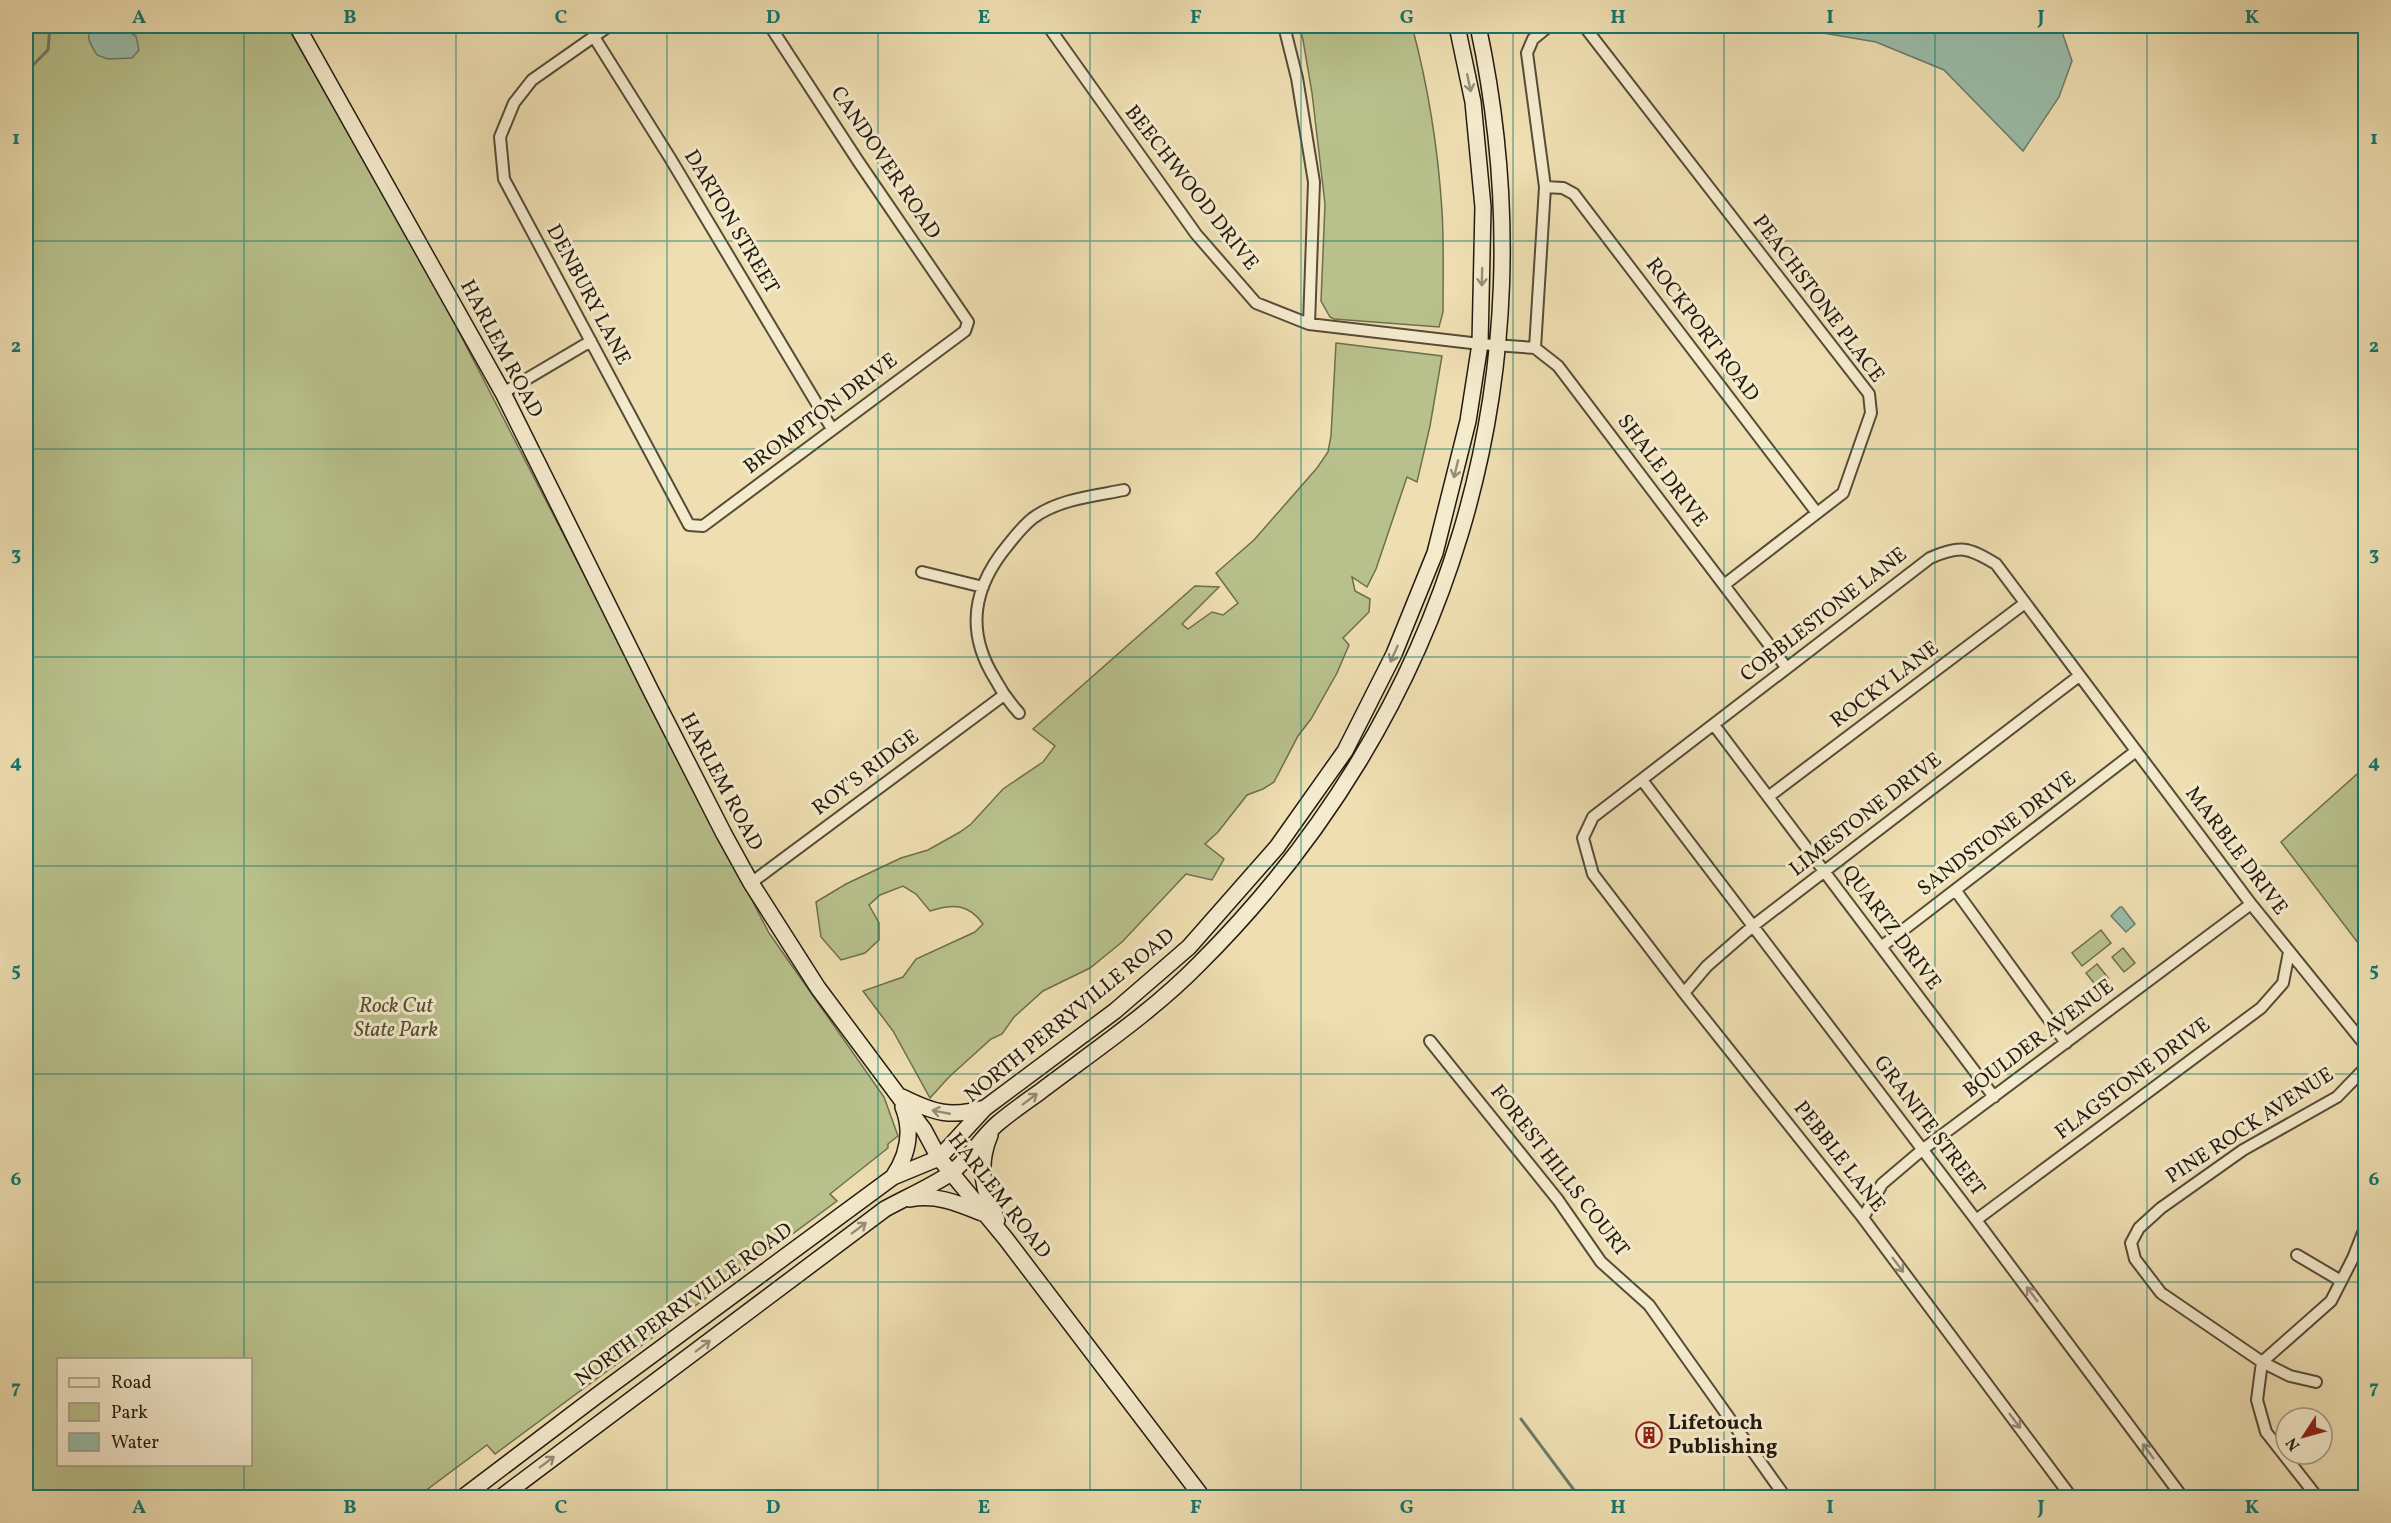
<svg xmlns="http://www.w3.org/2000/svg" width="2391" height="1523" viewBox="0 0 2391 1523" font-family="Vollkorn,serif">
<rect width="100%" height="100%" fill="#eedeb1"/>
<filter id="stains"><feTurbulence type="fractalNoise" baseFrequency=".00333" numOctaves="4"/><feColorMatrix values="0 0 0 0 .2 0 0 0 0 .09 0 0 0 0 .02 0 0 0 .5 -.17"/></filter>
<radialGradient id="worn" r=".72"><stop offset=".6" stop-color="#630" stop-opacity="0"/><stop offset="1" stop-color="#630" stop-opacity=".3"/></radialGradient>
<path fill="#b8c18c" stroke="#6e6e4e" stroke-width="1.5" fill-rule="evenodd" d="M26,26H287L427,270L769,933L884,1097L898,1136L888,1144V1148L830,1194L837,1201L495,1454L487,1445L417,1497H26ZM58,1360H250V1464H58Z
M1299,26H1412C1428,86 1438,148 1442,211C1444,244 1443,278 1443,312L1439,327L1334,319L1330,317L1321,301L1325,204L1312,93L1303,40Z
M1336,343L1442,356L1430,426L1417,482L1407,477L1376,569L1367,587L1352,577L1355,591L1370,599L1369,612L1343,638L1349,645L1337,673L1311,719L1298,736L1274,782L1263,789L1247,795L1218,832L1205,844L1224,859L1212,880L1186,874L1122,942L1090,968L1043,991L1014,1017L1002,1034L991,1039L949,1077L930,1098L893,1031L863,991L903,977L916,959L975,932L983,924C968,903 953,904 930,911L916,894L903,886L880,895L869,905L879,923V940L865,953L841,960L821,937L816,902L846,884L901,858L928,850L960,832L971,824L1003,789L1043,762L1055,746L1033,729L1195,586L1219,587L1182,624L1188,629L1212,612L1223,615L1238,603L1216,573L1254,540L1317,468L1328,452L1331,436Z
M2365,767V952L2281,842Z
M2101,930L2111,943L2082,966L2072,953Z
M2123,948L2135,963L2124,972L2112,957Z
M2097,964L2109,979L2098,988L2086,973Z"/>
<path fill="#9abca8" stroke="#6b7c6b" stroke-width="1.5" d="M93,26H120L136,36L139,50L132,58L108,59L97,55C91,45 84,36 93,26Z
M1782,26H2060L2072,61L2059,97L2023,151L1944,70L1876,42Z
M2120,907H2122L2135,924L2126,932L2111,916Z"/>
<g fill="none" stroke-linecap="round" stroke-linejoin="round">
<path stroke="#6b7c6b" stroke-width="3" d="M26,72L48,50L50,26
M1521,1419L1580,1498"/>
<g stroke="#564c38" stroke-width="14">
<path id="street" d="M609,26L532,80L514,103L500,137L504,179L689,525L703,526L965,331L968,322L858,161L770,26
M1048,26L1196,234L1256,303L1309,324L1480,344L1535,348L1558,366L1786,667
M1284,26L1297,78L1314,182L1309,324
M1584,26L1869,394L1871,413L1843,493L1724,585
M594,37L670,158L832,429
M1545,187L1563,188L1574,194L1817,513
M1535,348L1545,187L1527,53L1533,39L1549,26
M503,393L591,341
M922,572L983,587
M1019,713C1009,702 1002,692 995,679C965,631 973,587 1008,545C1015,536 1024,525 1033,518C1059,499 1094,496 1124,490
M1714,725L1994,1097
M1642,780L1976,1220L2183,1498
M1768,797L2025,603
M751,883L1004,695
M1956,891L2066,1043
M1881,947L2136,751
M1684,993L1707,966L1753,926L2079,676
M1430,1041L1558,1200L1601,1262L1649,1305L1786,1498
M1863,1218L1882,1184L1922,1150L2251,904
M1976,1220L2261,1008L2283,983L2289,952
M2297,1255L2341,1281
M2316,1382L2290,1376L2262,1362L2331,1301L2353,1258L2366,1225
M2072,1498L1863,1218L1684,993L1593,874L1583,838L1593,817L1930,558C1960,545 1968,547 1996,564L2251,904L2366,1046
M2318,1498L2266,1432L2257,1400L2262,1362L2161,1293L2135,1259L2131,1243L2139,1228L2161,1208L2243,1150L2337,1097L2366,1067"/>
</g>
<g stroke="#241b10" stroke-width="18">
<path id="secondary" d="M297,26L503,393L651,691L724,834L751,883L818,988L924,1130L939,1158L1006,1239L1203,1498
M902,1097C934,1113 951,1118 985,1108
M990,1135C977,1166 983,1191 997,1220
M893,1177C908,1155 913,1132 903,1107
M910,1199C937,1194 957,1203 982,1213
M462,1498L599,1394L893,1177L939,1158L985,1108L1115,1011L1189,947L1277,847L1345,751L1394,654L1435,553L1468,421L1480,344L1483,207L1473,102L1457,26
M500,1498L885,1209C905,1198 928,1188 948,1175C967,1162 980,1139 997,1124C1010,1113 1024,1103 1037,1094C1092,1052 1151,1013 1199,964C1451,713 1553,374 1478,26"/>
</g>
<use href="#street" stroke="#f4eacc" stroke-width="10"/>
<use href="#secondary" stroke="#f4eacc" stroke-width="15"/>
</g>
<defs><path id="oneway-shaft" d="M-6 0H5M1.5-3L5.5 0L1.5 3" fill="none" stroke-width="1.6" stroke-linecap="round" stroke-linejoin="round" transform="scale(1.5)"/></defs>
<g stroke="#968d77">
<use href="#oneway-shaft" transform="translate(1469 83) rotate(78)"/>
<use href="#oneway-shaft" transform="translate(1482 277) rotate(91)"/>
<use href="#oneway-shaft" transform="translate(1456 469) rotate(104)"/>
<use href="#oneway-shaft" transform="translate(1394 654) rotate(114)"/>
<use href="#oneway-shaft" transform="translate(1030 1099) rotate(-37)"/>
<use href="#oneway-shaft" transform="translate(941 1112) rotate(-169)"/>
<use href="#oneway-shaft" transform="translate(859 1228) rotate(-37)"/>
<use href="#oneway-shaft" transform="translate(1898 1265) rotate(53)"/>
<use href="#oneway-shaft" transform="translate(2032 1294) rotate(-127)"/>
<use href="#oneway-shaft" transform="translate(703 1346) rotate(-37)"/>
<use href="#oneway-shaft" transform="translate(2015 1421) rotate(53)"/>
<use href="#oneway-shaft" transform="translate(2148 1451) rotate(-127)"/>
<use href="#oneway-shaft" transform="translate(547 1462) rotate(-37)"/>
</g>
<path fill="none" stroke="#0f766e" stroke-width="1.5" stroke-opacity="0.55" d="M244,26V1360M456,26V1498M667,26V1498M878,26V1498M1090,26V1498M1301,26V1498M1513,26V1498M1724,26V1498M1935,26V1498M2147,26V1498M26,241H2366M26,449H2366M26,657H2366M26,866H2366M26,1074H2366M26,1282H2366M244,1464V1498"/>
<defs>
<g id="building-ring" transform="scale(1.35)"><circle r="9.5" fill="#f4eacc" stroke="#8f2418" stroke-width="1.5"/><path d="M-4-6H4V6H1V3H-1V6H-4ZM-2.5-4.3h1.7v1.8h-1.7ZM.8-4.3h1.7v1.8H.8ZM-2.5-1h1.7V.8h-1.7ZM.8-1h1.7V.8H.8Z" fill="#8f2418"/></g>
</defs>
<g fill-rule="evenodd">
<use href="#building-ring" x="1649" y="1435"/>
</g>
<g text-anchor="middle" dominant-baseline="central" stroke-width="6" stroke-linejoin="round" paint-order="stroke">
<g font-size="21" fill="#241b10" stroke="#f4eacc">
<text transform="translate(885 163) rotate(56)">CANDOVER ROAD</text>
<text transform="translate(1191 188) rotate(52)">BEECHWOOD DRIVE</text>
<text transform="translate(731 222) rotate(59)">DARTON STREET</text>
<text transform="translate(588 295) rotate(62)">DENBURY LANE</text>
<text transform="translate(1818 299) rotate(53)">PEACHSTONE PLACE</text>
<text transform="translate(1702 330) rotate(53)">ROCKPORT ROAD</text>
<text transform="translate(501 349) rotate(62)">HARLEM ROAD</text>
<text transform="translate(821 414) rotate(-37)">BROMPTON DRIVE</text>
<text transform="translate(1662 471) rotate(53)">SHALE DRIVE</text>
<text transform="translate(1824 615) rotate(-38)">COBBLESTONE LANE</text>
<text transform="translate(1885 685) rotate(-37)">ROCKY LANE</text>
<text transform="translate(866 773) rotate(-37)">ROY'S RIDGE</text>
<text transform="translate(721 782) rotate(62)">HARLEM ROAD</text>
<text transform="translate(1866 815) rotate(-38)">LIMESTONE DRIVE</text>
<text transform="translate(1997 834) rotate(-37)">SANDSTONE DRIVE</text>
<text transform="translate(2236 851) rotate(53)">MARBLE DRIVE</text>
<text transform="translate(1891 928) rotate(53)">QUARTZ DRIVE</text>
<text transform="translate(1070 1016) rotate(-39)">NORTH PERRYVILLE ROAD</text>
<text transform="translate(2039 1039) rotate(-37)">BOULDER AVENUE</text>
<text transform="translate(2133 1079) rotate(-37)">FLAGSTONE DRIVE</text>
<text transform="translate(1929 1126) rotate(53)">GRANITE STREET</text>
<text transform="translate(2250 1126) rotate(-33)">PINE ROCK AVENUE</text>
<text transform="translate(1839 1157) rotate(52)">PEBBLE LANE</text>
<text transform="translate(1559 1171) rotate(52)">FOREST HILLS COURT</text>
<text transform="translate(999 1196) rotate(52)">HARLEM ROAD</text>
<text transform="translate(684 1305) rotate(-36)">NORTH PERRYVILLE ROAD</text>
</g>
<g font-size="21" font-style="italic" fill="#504d35" stroke="#f4eacc">
<text x="396" y="1006">Rock Cut<tspan x="396" dy="24">State Park</tspan></text>
</g>
<g font-size="21" font-weight="bold" fill="#241b10" stroke="#f4eacc" text-anchor="start">
<text x="1668" y="1423">Lifetouch<tspan x="1668" dy="24">Publishing</tspan></text>
</g>
</g>
<rect width="2391" height="1523" fill="none" stroke="#eedeb1" stroke-width="66"/>
<rect x="57" y="1358" width="195" height="108" fill="#f4eacc" stroke="#a19781" stroke-width="1.5"/>
<rect x="69" y="1378" width="30" height="9" fill="#f4eacc" stroke="#a19781" stroke-width="1.5"/>
<text x="111" y="1388" font-size="18" fill="#241b10">Road</text>
<rect x="69" y="1403" width="30" height="18" fill="#b8c18c" stroke="#a19781" stroke-width="1.5"/>
<text x="111" y="1418" font-size="18" fill="#241b10">Park</text>
<rect x="69" y="1433" width="30" height="18" fill="#9abca8" stroke="#a19781" stroke-width="1.5"/>
<text x="111" y="1448" font-size="18" fill="#241b10">Water</text>
<g transform="translate(2304 1436) rotate(234)"><circle r="28" fill="#f4eacc" stroke="#a19781" stroke-width="1.5"/>
<path d="M0-4.5L10 22L0 15L-10 22Z" fill="#8f2418"/>
<text y="-9" font-size="16" font-weight="bold" text-anchor="middle" fill="#241b10">N</text>
</g>
<rect x="33" y="33" width="2325" height="1457" fill="none" stroke="#0f766e" stroke-width="2"/>
<g font-size="20" text-anchor="middle" font-weight="bold" fill="#0f766e">
<text x="139" y="23">A</text>
<text x="350" y="23">B</text>
<text x="561" y="23">C</text>
<text x="773" y="23">D</text>
<text x="984" y="23">E</text>
<text x="1196" y="23">F</text>
<text x="1407" y="23">G</text>
<text x="1618" y="23">H</text>
<text x="1830" y="23">I</text>
<text x="2041" y="23">J</text>
<text x="2252" y="23">K</text>
<text x="16" y="144">1</text>
<text x="2374" y="144">1</text>
<text x="16" y="352">2</text>
<text x="2374" y="352">2</text>
<text x="16" y="560">3</text>
<text x="2374" y="560">3</text>
<text x="16" y="768">4</text>
<text x="2374" y="768">4</text>
<text x="16" y="976">5</text>
<text x="2374" y="976">5</text>
<text x="16" y="1185">6</text>
<text x="2374" y="1185">6</text>
<text x="16" y="1393">7</text>
<text x="2374" y="1393">7</text>
<text x="139" y="1513">A</text>
<text x="350" y="1513">B</text>
<text x="561" y="1513">C</text>
<text x="773" y="1513">D</text>
<text x="984" y="1513">E</text>
<text x="1196" y="1513">F</text>
<text x="1407" y="1513">G</text>
<text x="1618" y="1513">H</text>
<text x="1830" y="1513">I</text>
<text x="2041" y="1513">J</text>
<text x="2252" y="1513">K</text>
</g>
<rect width="100%" height="100%" filter="url(#stains)"/>
<rect width="100%" height="100%" fill="url(#worn)"/>
</svg>
